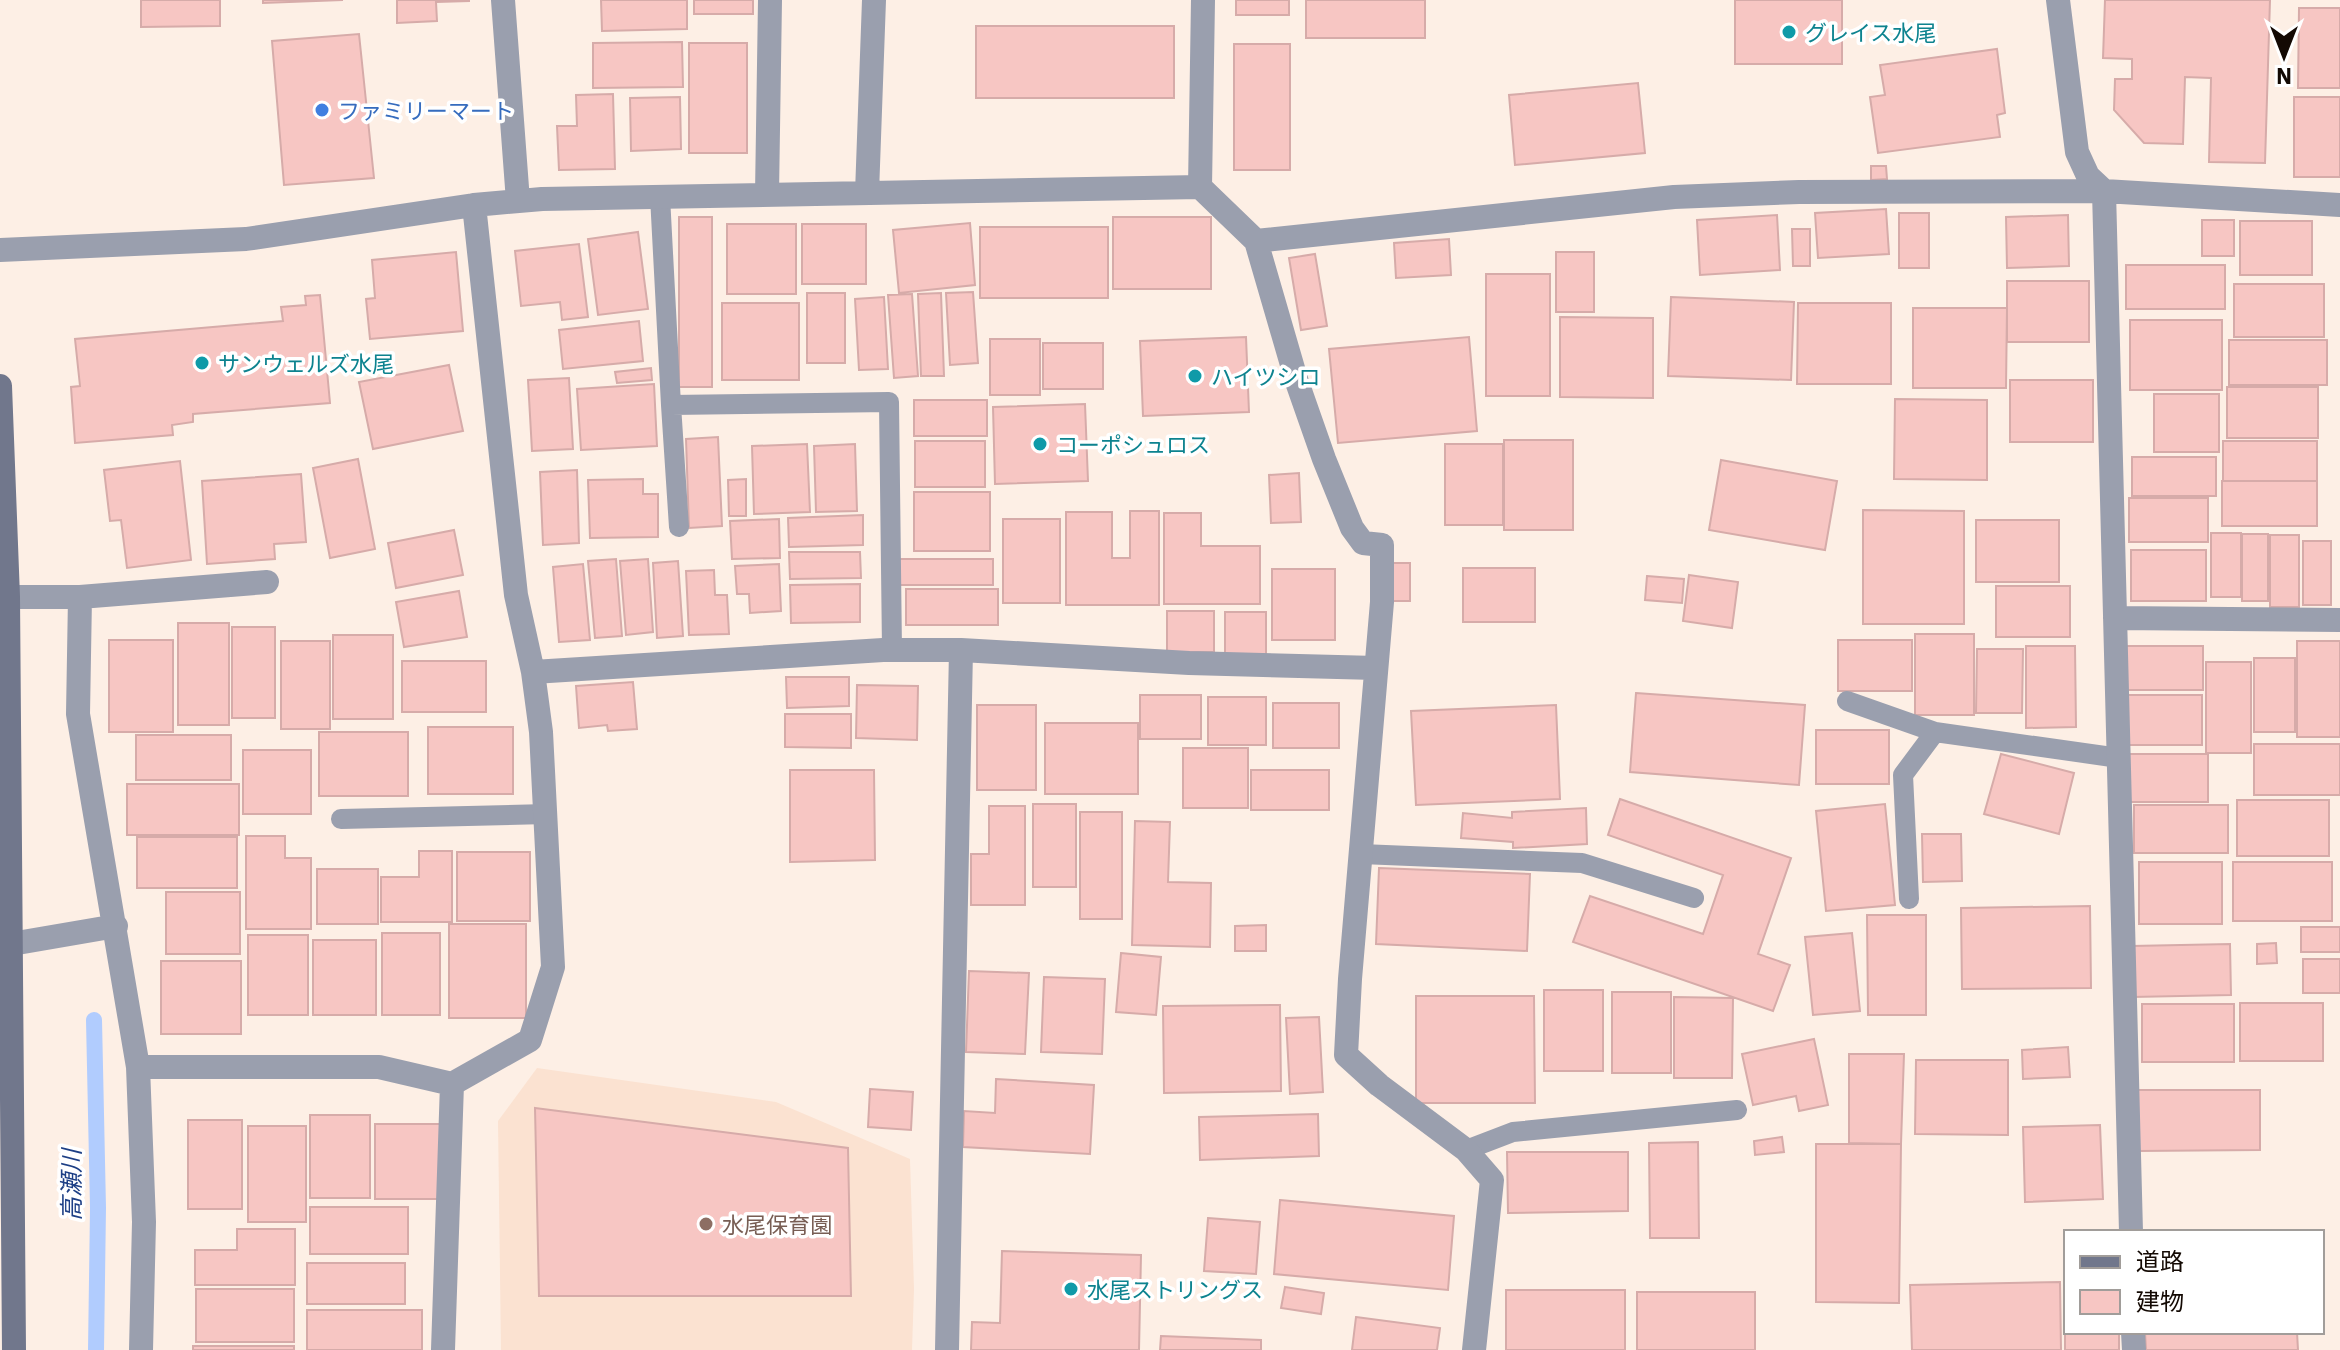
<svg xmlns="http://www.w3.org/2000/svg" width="2340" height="1350" viewBox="0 0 2340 1350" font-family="'IBM Plex Sans','Noto Sans JP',sans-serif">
<rect width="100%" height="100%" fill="#fdefe5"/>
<path fill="#fbe2d1" d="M537,1068L776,1102L910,1159L914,1289L912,1350H501L498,1121Z"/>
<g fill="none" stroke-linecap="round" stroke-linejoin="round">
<path stroke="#b1ccfe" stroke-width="16" d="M94,1020L98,1208L96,1350"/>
</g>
<path fill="#f7c6c3" stroke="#d6aba9" stroke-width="2" d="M141,0H220V26L141,27Z
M263,0H343L263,3Z
M397,0H469V1L436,2L437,21L397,23Z
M601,0H687V29L602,31Z
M694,0H753V14H694Z
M1236,0H1289V15H1236Z
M1306,0H1425V38H1306Z
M1735,0H1842V64H1735Z
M2105,0H2270L2265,163L2209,162L2211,78L2185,77L2183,144L2144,143L2114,110L2115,79H2132V59L2103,58Z
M2299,8H2340V88H2298Z
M976,26H1174V98H976Z
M359,34L374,178L284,185L272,41Z
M682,42L683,87L593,88V43Z
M689,43H747V153H689Z
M1234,44H1290V170H1234Z
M1997,49L2005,113L1997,115L2000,137L1878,153L1870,97L1885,95L1880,65Z
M1638,83L1645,153L1515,165L1509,95Z
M613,94L615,169L559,170L557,126H577L576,95Z
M680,97L681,149L631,151L630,98Z
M2294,97H2340V177H2294Z
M1871,166H1886L1887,179L1871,180Z
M1886,209L1889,254L1818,258L1815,213Z
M1899,213H1929V268H1899Z
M1777,215L1780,270L1700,275L1697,220Z
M2068,215L2069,266L2007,268L2006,217Z
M679,217H712V387H679Z
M1113,217H1211V289H1113Z
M2202,220H2234V256H2202Z
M2240,221H2312V275H2240Z
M970,223L975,285L899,293L893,230Z
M727,224H796V294H727Z
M802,224H866V284H802Z
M980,227H1108V298H980Z
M1792,229H1810V266H1793Z
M638,232L648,309L598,315L588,239Z
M1449,239L1451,275L1396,278L1394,243Z
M579,244L588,317L562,320L560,302L521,306L515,251Z
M456,252L463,331L370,339L366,299L375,298L372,260Z
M1556,252H1594V312H1556Z
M1315,254L1327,326L1301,330L1289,258Z
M2126,265H2225V309H2126Z
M1486,274H1550V396H1486Z
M2007,281H2089V342H2007Z
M2234,284H2324V337H2234Z
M973,292L978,363L950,365L946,293Z
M807,293H845V363H807Z
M941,293L944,376H921L918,294Z
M912,294L918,376L894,378L888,295Z
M320,295L330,403L193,414V422L172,425L173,435L75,443L71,387L80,386L75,339L283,321L281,307L306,305L305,296Z
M884,297L888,369L859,370L855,299Z
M1671,297L1794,302L1791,380L1668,376Z
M722,303H799V380H722Z
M1798,303H1891V384H1797Z
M1913,308H2007L2006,388H1913Z
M1560,317L1653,318V398L1560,397Z
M2130,320H2222V390H2130Z
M639,321L643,361L563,369L559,330Z
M1246,337L1249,412L1143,416L1140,341Z
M1469,337L1477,431L1338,443L1329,349Z
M990,339H1040V395H990Z
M2229,340H2327V385H2229Z
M1043,343H1103V389H1043Z
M449,365L463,431L373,449L359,382Z
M651,368L652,380L617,383L615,372Z
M569,378L573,449L532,451L528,380Z
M2010,380H2093V442H2010Z
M654,384L657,446L581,450L577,389Z
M2227,387H2318V438H2227Z
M2154,394H2219V452H2154Z
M1895,399L1987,400V480L1894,479Z
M914,400H987V436H914Z
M1085,404L1088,481L995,484L993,407Z
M718,437L722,526L689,528L686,439Z
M1504,440H1573V530H1504Z
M915,441H985V487H915Z
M2223,441H2317V481H2223Z
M807,444L810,512L754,514L752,446Z
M855,444L857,511L816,512L814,446Z
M1445,444H1503V525H1445Z
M2132,457H2216V496H2132Z
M358,459L375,549L330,558L313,468Z
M1721,460L1837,481L1825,550L1709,530Z
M180,461L191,560L127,568L121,520L110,521L104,470Z
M577,470L579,543L543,545L540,472Z
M1299,473L1301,522L1271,523L1269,475Z
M301,474L306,542L274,544L275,559L207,564L202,481Z
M643,479V494H658V537L590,538L588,480Z
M746,479V516H729L728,480Z
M2222,481H2317V526H2222Z
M914,492H990V551H914Z
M2129,498H2208V542H2129Z
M1863,510L1964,511V624H1863Z
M1130,511H1159V605H1066V512H1112V558H1130Z
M1164,513H1201V546H1260V604H1164Z
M863,515V545L789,547L788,518Z
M779,519L780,558L732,559L730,521Z
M1003,519H1060V603H1003Z
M1976,520H2059V582H1976Z
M454,530L463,575L396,588L388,543Z
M2211,533H2241V597H2211Z
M2242,534H2268V601H2242Z
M2270,535H2299V607H2270Z
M2303,541H2331V605H2303Z
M2131,550H2206V601H2131Z
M789,552H860L861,578L790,579Z
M616,559L622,636L595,638L588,561Z
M648,559L653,632L626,635L620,561Z
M898,559H993V585H898Z
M678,561L683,636L657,638L653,563Z
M1385,563H1410V601H1385Z
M583,564L590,640L559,642L553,567Z
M779,564L781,611L750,613L749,594H737L735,566Z
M1463,568H1535V622H1463Z
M1272,569H1335V640H1272Z
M714,570L715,595H727L729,634L689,635L686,571Z
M1689,575L1738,582L1732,628L1683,621Z
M1647,576L1684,579L1682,603L1645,600Z
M860,584V622L791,623L790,585Z
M1996,586H2070V637H1996Z
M906,589H998V625H906Z
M459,591L467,637L404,647L396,602Z
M1167,611H1214V652H1167Z
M1225,612H1266V657H1225Z
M178,623H229V725H178Z
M232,627H275V718H232Z
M1915,634H1974V715H1915Z
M333,635H393V719H333Z
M109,640H173V732H109Z
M1838,640H1912V691H1838Z
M281,641H330V729H281Z
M2297,641H2340V737H2297Z
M2026,646H2075L2076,727L2026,728Z
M2126,646H2203V690H2126Z
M1977,649H2023L2022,713H1976Z
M2254,658H2295V732H2254Z
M402,661H486V712H402Z
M2206,662H2251V753H2206Z
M786,677H849V706L787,708Z
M633,682L637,729L608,731L607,725L579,728L576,686Z
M857,685L918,686L917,740L856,738Z
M1636,693L1805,705L1799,785L1630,772Z
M1140,695H1201V739H1140Z
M2126,695H2202V745H2126Z
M1208,697H1266V745H1208Z
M1273,703H1339V748H1273Z
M977,705H1036V790H977Z
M1556,705L1560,799L1416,805L1411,711Z
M785,714H851V748L785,747Z
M1045,723H1138V794H1045Z
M428,727H513V794H428Z
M1816,730H1889V784H1816Z
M319,732H408V796H319Z
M136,735H231V780H136Z
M2254,744H2340V795H2254Z
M1183,748H1248V808H1183Z
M243,750H311V814H243Z
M2001,754L2074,773L2059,834L1984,814Z
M2124,754H2208V802H2124Z
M790,770H874L875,860L790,862Z
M1251,770H1329V810H1251Z
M127,784H239V835H127Z
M1620,799L1791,858L1758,954L1790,965L1773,1011L1573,942L1590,896L1703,934L1723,875L1608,835Z
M2237,800H2329V856H2237Z
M1033,804H1076V887H1033Z
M1885,804L1895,905L1826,911L1816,811Z
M2134,805H2228V853H2134Z
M989,806H1025V905H971V854H989Z
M1586,808L1587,844L1513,848V842L1461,838L1463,813L1512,818V812Z
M1080,812H1122V919H1080Z
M1135,821L1170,822L1168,882L1211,883L1210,947L1132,945Z
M1922,834H1961L1962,881L1923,882Z
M246,836H285V858H311V929H246Z
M137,837H237V888H137Z
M419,851H452V922H381V877H419Z
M457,852H530V921H457Z
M2139,862H2222V924H2139Z
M2233,862H2332V921H2233Z
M1379,868L1530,874L1527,951L1376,944Z
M317,869H378V924H317Z
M166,892H240V954H166Z
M2090,906L2091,988L1962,989L1961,908Z
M1867,915H1926V1015H1868Z
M449,924H526V1018H449Z
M1266,925V951H1235V926Z
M2301,927H2340V952H2301Z
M382,933H440V1015H382Z
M1852,933L1860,1011L1813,1015L1805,937Z
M248,935H308V1015H248Z
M313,940H376V1015H313Z
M2276,943L2277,963L2257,964V944Z
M2230,944L2231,995L2132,997V946Z
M1121,953L1161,957L1156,1015L1116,1012Z
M2303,959H2340V993H2303Z
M161,961H241V1034H161Z
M969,971L1029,973L1025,1054L966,1052Z
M1044,977L1105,979L1102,1054L1041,1052Z
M1544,990H1603V1071H1544Z
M1612,992H1671V1073H1612Z
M1416,996H1534L1535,1103H1416Z
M1674,997L1733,998L1732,1078H1674Z
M2240,1003H2323V1061H2240Z
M2142,1004H2234V1062H2142Z
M1280,1005L1281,1091L1164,1093L1163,1006Z
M1319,1017L1323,1092L1290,1094L1286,1018Z
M1814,1039L1828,1105L1799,1111L1796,1096L1753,1105L1742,1054Z
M2068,1047L2070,1077L2023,1079L2022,1050Z
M1849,1054H1904L1901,1144L1849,1143Z
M1916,1060H2008V1135L1915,1134Z
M996,1079L1094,1085L1090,1154L963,1147L964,1111L995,1113Z
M870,1089L913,1092L911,1130L868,1127Z
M2138,1090H2260V1150L2138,1151Z
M535,1108L848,1148L851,1296H539Z
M1318,1114L1319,1156L1200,1160L1199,1117Z
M310,1115H370V1198H310Z
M188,1120H242V1209H188Z
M375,1124H440V1199H375Z
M2100,1125L2103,1199L2025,1202L2023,1127Z
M248,1126H306V1222H248Z
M1782,1137L1784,1152L1755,1155L1754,1141Z
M1698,1142L1699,1238H1650L1649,1143Z
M1816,1144H1901L1899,1303L1816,1302Z
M1507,1152H1628V1211L1508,1213Z
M1280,1200L1454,1216L1448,1290L1274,1274Z
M310,1207H408V1254H310Z
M1208,1218L1260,1222L1256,1274L1204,1271Z
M237,1229H295V1285H195V1250H237Z
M2065,1249L2066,1332H2119V1350H2065Z
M1002,1251L1141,1255L1139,1350H971L972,1322L1000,1323Z
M307,1263H405V1304H307Z
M2060,1282L2061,1350H1912L1910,1285Z
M1285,1287L1324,1293L1321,1314L1281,1308Z
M196,1289H294V1342H196Z
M1506,1290H1625V1350H1506Z
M1637,1292H1755V1350H1637Z
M307,1310H422V1350H307Z
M1356,1317L1440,1328L1437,1350H1352Z
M2145,1332H2297L2298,1350H2146Z
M1161,1336L1261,1340V1350H1160Z
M193,1346H294V1350H193Z"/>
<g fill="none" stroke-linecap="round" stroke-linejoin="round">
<path stroke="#9a9fae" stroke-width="20" d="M660,196L671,405L889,402L892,650
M671,405L679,527
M1847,701L1935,732L2119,758
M341,819L547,814
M1361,854L1582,863L1694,898
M1909,899L1903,775L1935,732
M1466,1150L1513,1132L1737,1110"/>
<path stroke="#9a9fae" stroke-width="24" d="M503,0L518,201
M2058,0L2077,152L2088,176L2104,191L2131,1232
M1200,187L1203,0
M867,193L874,0
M767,194L770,0
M1256,241L1674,197L1799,192L2104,191L2340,205
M0,250L246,239L474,205L542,199L1200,187L1256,241L1297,382L1324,459L1352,528L1363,543L1382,545V602L1350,979L1346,1055L1379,1085L1466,1150L1492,1180L1474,1350
M8,597H80L267,582
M80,597L78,714L138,1067L144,1222L141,1350
M2115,618L2340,620
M533,672L883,650H961L1189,663L1376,668
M0,946L116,926
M138,1067H379L452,1084
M2133,1332L2134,1350
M443,1350L452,1084L530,1040L553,967L541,732L533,672L516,595L474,205
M947,1350L961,650"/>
<path stroke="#71778c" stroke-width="24" d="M0,386L8,597L14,1350"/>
</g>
<g fill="#0f9aa8" stroke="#fff" stroke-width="3">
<circle cx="1789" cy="32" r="8"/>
<circle cx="202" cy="363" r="8"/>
<circle cx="1195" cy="376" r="8"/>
<circle cx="1040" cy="444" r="8"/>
<circle cx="1071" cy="1289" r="8"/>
</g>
<circle fill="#3f7fe0" stroke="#fff" stroke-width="3" cx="322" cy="110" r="8"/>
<circle fill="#8d6e63" stroke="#fff" stroke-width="3" cx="706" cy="1224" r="8"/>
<g text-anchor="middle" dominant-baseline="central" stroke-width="7" stroke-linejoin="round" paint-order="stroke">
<g font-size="22" fill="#0d838f" stroke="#fff" text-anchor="start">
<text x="1805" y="32">グレイス水尾</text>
<text x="218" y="363">サンウェルズ水尾</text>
<text x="1211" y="376">ハイツシロ</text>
<text x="1056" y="444">コーポシュロス</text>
<text x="1087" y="1289">水尾ストリングス</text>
</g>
<g font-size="22" fill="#366cbe" stroke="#fff" text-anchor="start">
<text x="338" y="110">ファミリーマート</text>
</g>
<g font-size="22" fill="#785e54" stroke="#fff" text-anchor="start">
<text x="722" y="1224">水尾保育園</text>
</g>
<g font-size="24" font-style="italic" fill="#1d3f85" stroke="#fff">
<text transform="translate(71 1185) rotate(-90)">高瀬川</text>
</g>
</g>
<rect x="2064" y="1230" width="260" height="104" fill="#ffffff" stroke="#a19d9a" stroke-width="2"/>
<rect x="2080" y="1256" width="40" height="12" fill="#71778c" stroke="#a19d9a" stroke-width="2"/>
<text x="2136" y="1270" font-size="24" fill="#130903">道路</text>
<rect x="2080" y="1290" width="40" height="24" fill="#f7c6c3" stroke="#a19d9a" stroke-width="2"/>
<text x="2136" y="1310" font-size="24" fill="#130903">建物</text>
<g transform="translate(2284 56) rotate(180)" stroke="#ffffff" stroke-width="6" paint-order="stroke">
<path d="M0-6L14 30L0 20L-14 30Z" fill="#130903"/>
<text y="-12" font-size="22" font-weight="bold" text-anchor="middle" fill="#130903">N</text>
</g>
</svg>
